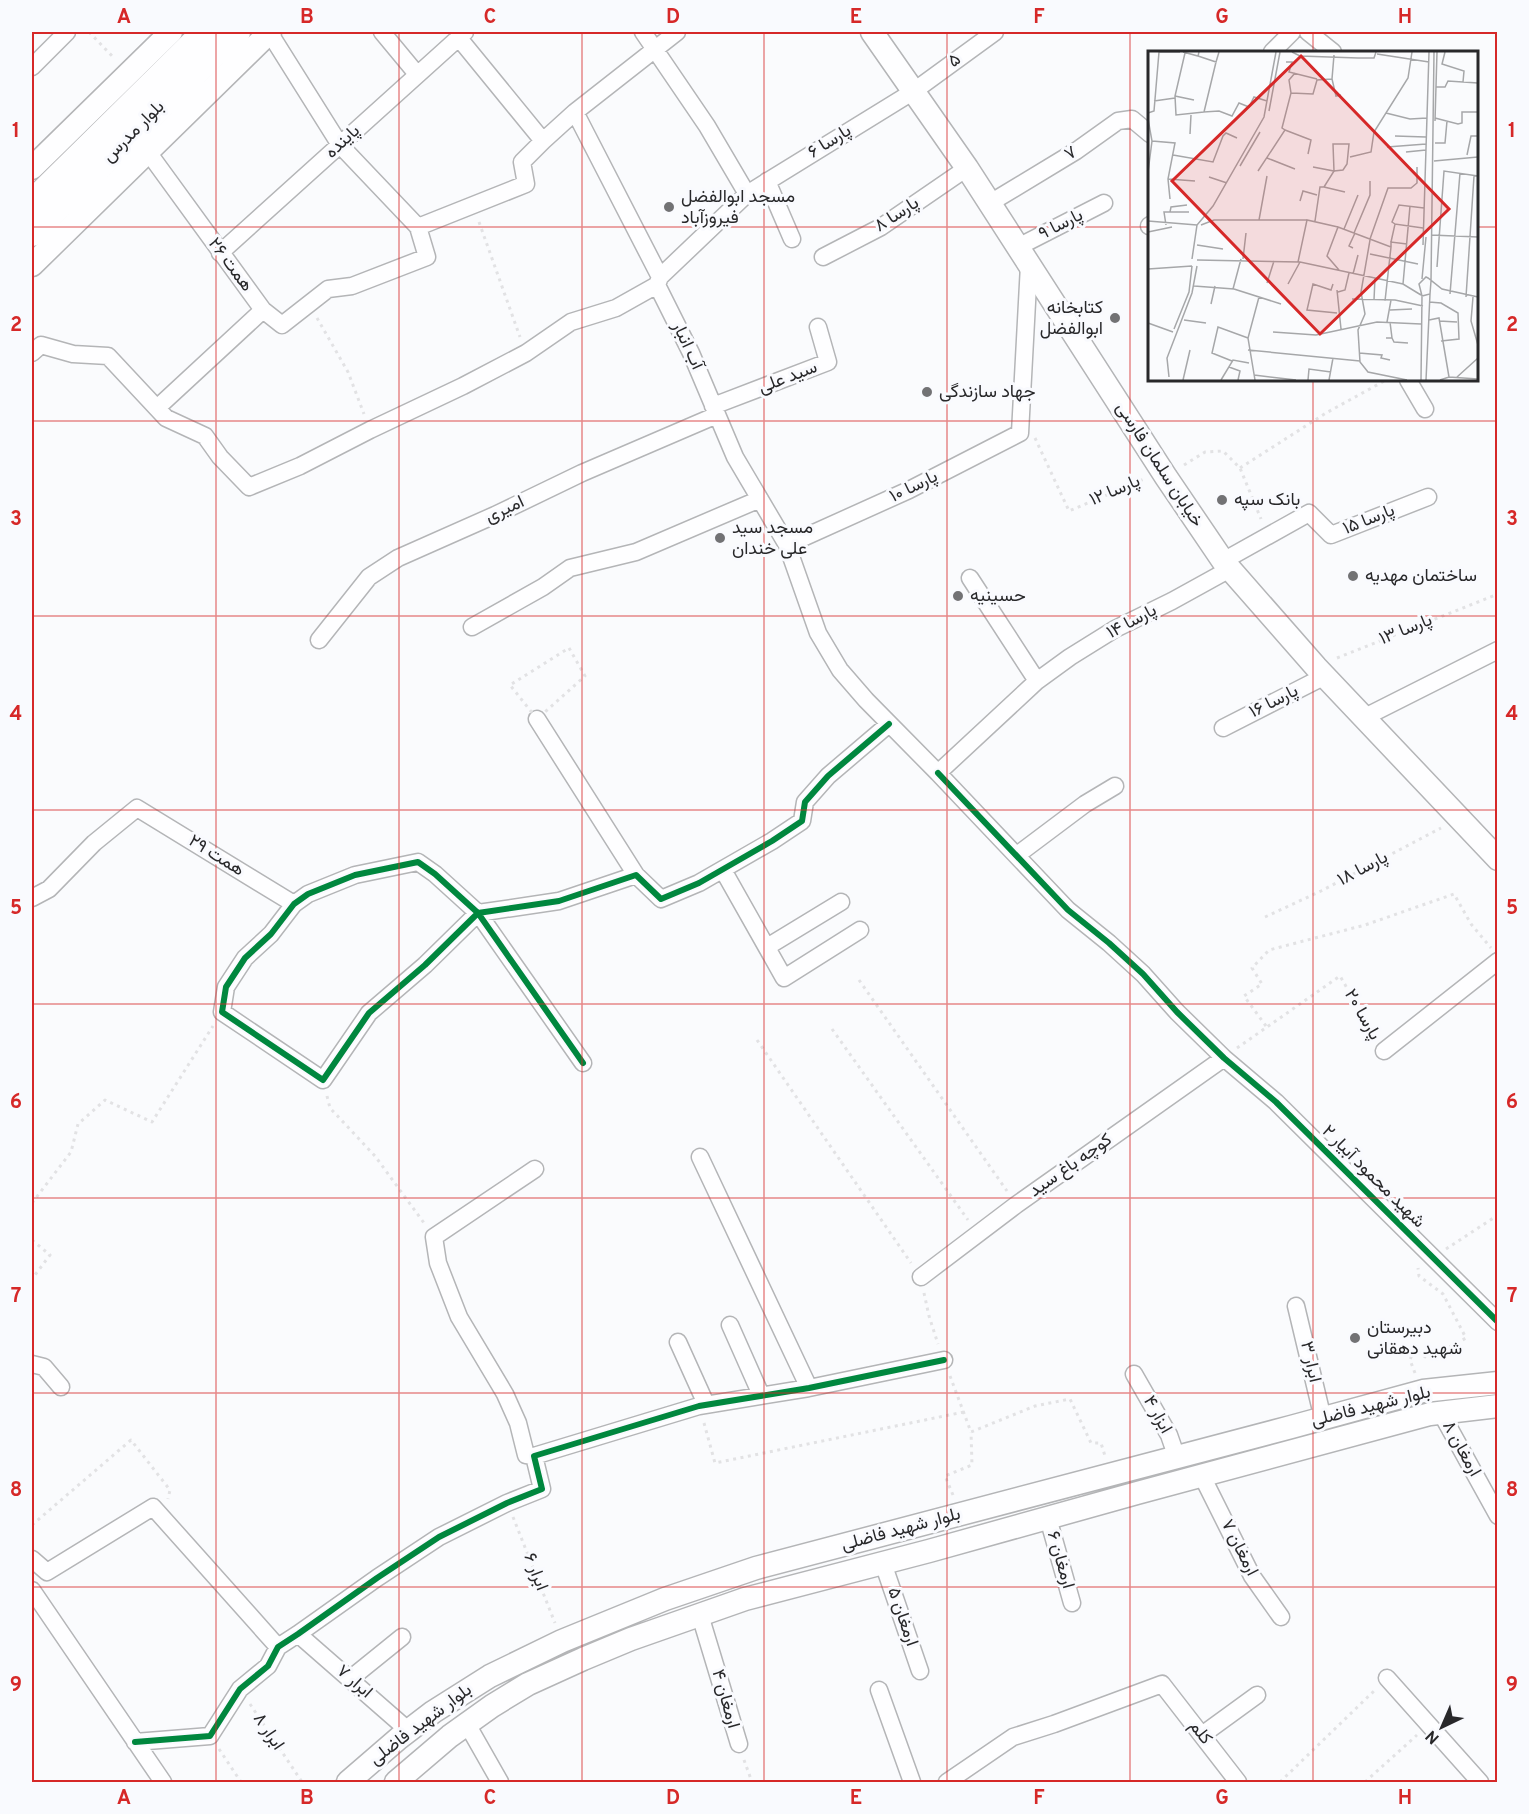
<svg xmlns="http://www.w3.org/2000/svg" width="1529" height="1814" viewBox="0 0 1529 1814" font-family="Overpass,Vazirmatn,sans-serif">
<rect width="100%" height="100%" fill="#fafbfd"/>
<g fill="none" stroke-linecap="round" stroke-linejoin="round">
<g stroke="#b4b5b7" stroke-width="19">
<path id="street" d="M269,32L340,145L418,227L526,184L522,162L543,141
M382,32L416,73
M643,32L707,126L747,194
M1308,32L1333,52
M458,37L543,141L575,112
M1272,52L1292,32
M32,67L67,32
M148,152L263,310L282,325L328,289L352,286L427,257L418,227
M767,181L792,239
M990,203L1076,151L1118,121L1132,119L1150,134
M1149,226L1150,225
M1018,247L1104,203
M220,253L465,32
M823,257L881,227L967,168
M660,277L657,285L691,353L735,457L787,545L909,490L1020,433L1029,265
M660,277L747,194L914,91L995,32
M660,277L575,112L677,32
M32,353L41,345L73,354L108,356L166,418L205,436L220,457L249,487L300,466L370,430L463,386L526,353L571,322L616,308L657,285
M1408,380L1425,409
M713,406L828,362L818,327
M157,408L263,310
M787,545L818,633L840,670L866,700L938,773L1037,681L1070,657L1115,629L1172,601L1230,569
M1223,561L1309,513L1331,535L1428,497
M970,578L1037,681
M472,627L543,587L570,568L636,552L760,499
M319,640L369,577L398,558L495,515L582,473L717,415
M1363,718L1498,650
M537,719L636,875
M1223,728L1325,676
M938,773L1068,910L1109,943L1143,974L1177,1012L1224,1058L1276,1102L1498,1322
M1017,855L1085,804L1115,786
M723,870L784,978L860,930
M32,898L49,889L94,843L137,808L294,904
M767,947L841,902
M1384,1051L1498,961
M583,1063L478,913L425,965L369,1013L323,1080L222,1012L226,987L245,958L271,934L294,904L308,894L355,875L418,862L435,874L478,913L559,901L636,875L661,899L699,883L772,841L802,821L805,802L828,776L889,724
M700,1157L809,1388
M921,1277L1016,1205L1224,1058
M1296,1306L1323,1419
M730,1325L761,1395
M678,1342L706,1404
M32,1364L44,1367L61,1387
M1134,1374L1169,1435L1177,1458
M1441,1413L1498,1516
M534,1456L526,1455L518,1423L505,1394L459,1317L438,1263L434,1237L535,1169
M1202,1476L1252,1576L1281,1617
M1048,1518L1072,1603
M32,1559L47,1572L153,1507L278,1647
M883,1563L920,1671
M32,1590L163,1782
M700,1615L739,1744
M298,1634L409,1731
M1387,1678L1480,1782
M350,1679L402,1637
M879,1690L912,1782
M467,1724L500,1782
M1202,1735L1257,1695
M135,1742L210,1736L240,1689L268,1666L278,1647L298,1634L377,1578L439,1537L507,1503L542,1489L534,1456L699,1406L809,1388L944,1360
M947,1782L1013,1737L1054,1724L1162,1684L1238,1782"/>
</g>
<g stroke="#b4b5b7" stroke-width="25">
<path id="secondary" d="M872,32L967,168L1166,477L1223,561L1316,667L1498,859
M32,168L171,32
M32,265L270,32
M348,1782L399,1738L433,1712L490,1676L562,1641L665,1599L756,1568L1291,1427L1423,1391L1498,1383
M396,1782L450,1736L492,1706L528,1684L583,1659L631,1639L745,1599L929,1551L1137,1493L1430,1414L1498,1406"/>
</g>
<g stroke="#b4b5b7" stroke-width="28">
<path id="primary" d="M32,203L205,32
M32,233L237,32"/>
</g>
<path stroke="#e2e2e4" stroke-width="3" stroke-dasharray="3 4.5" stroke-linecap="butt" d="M89,32L115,59
M479,222L520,337
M317,318L348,372L364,414
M1035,438L1069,511L1144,479
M1184,465L1205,452L1223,451L1240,468L1261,519
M1240,468L1326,413L1386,380
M569,648L585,676L537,719L510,685Z
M1337,658L1498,594
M1265,917L1321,891L1441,828
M859,980L1007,1191
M1266,1026L1244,996L1262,984L1252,968L1269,950L1365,925L1454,894L1471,924L1491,948
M832,1029L968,1220
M757,1040L911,1263
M1237,1048L1340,976L1375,1036
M327,1096L330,1108L375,1156L424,1223
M32,1203L71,1152L78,1124L105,1100L152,1122L213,1026
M32,1240L50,1255L32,1279
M1446,1249L1498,1215
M924,1293L929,1316L938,1344
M1415,1373L1410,1360L1414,1349L1428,1359L1466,1338L1443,1294L1419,1276L1418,1268
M950,1376L971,1432L1035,1406L1070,1399L1091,1443H1101L1105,1456
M704,1423L715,1463L964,1412
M953,1495L945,1476L972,1465L971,1432
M513,1517L555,1623
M32,1525L131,1440L170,1490L168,1499
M250,1704L302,1782
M219,1749L241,1782
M744,1760L752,1782
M1280,1782L1375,1690
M1365,1782L1417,1735"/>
<use href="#street" stroke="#fefeff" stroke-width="16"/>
<use href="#secondary" stroke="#fefeff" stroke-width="22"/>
<use href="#primary" stroke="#fefeff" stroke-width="26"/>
<g stroke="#f9fafe" stroke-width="10">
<path id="cycleway" d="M938,773L1068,910L1109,943L1143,974L1177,1012L1224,1058L1276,1102L1498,1322
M583,1063L478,913L425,965L369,1013L323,1080L222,1012L226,987L245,958L271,934L294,904L308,894L355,875L418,862L435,874L478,913L559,901L636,875L661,899L699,883L772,841L802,821L805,802L828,776L889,724
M135,1742L210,1736L240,1689L268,1666L278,1647L298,1634L377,1578L439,1537L507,1503L542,1489L534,1456L699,1406L809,1388L944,1360"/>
</g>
<use href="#cycleway" stroke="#00873e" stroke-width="6"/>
</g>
<path fill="none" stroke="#d62828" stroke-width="1.5" stroke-opacity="0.55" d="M216,32V1782M399,32V1782M582,32V1782M764,32V1782M947,32V1782M1130,32V1782M1313,32V52M32,227H1150M1476,227H1498M1313,380V1782M32,421H1498M32,616H1498M32,810H1498M32,1004H1498M32,1198H1498M32,1393H1498M32,1587H1498"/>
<g fill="#727274" stroke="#f9fafe" stroke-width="2">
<circle cx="669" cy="207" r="6"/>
<circle cx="1115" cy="318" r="6"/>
<circle cx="927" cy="392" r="6"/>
<circle cx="1222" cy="500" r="6"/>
<circle cx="720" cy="538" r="6"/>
<circle cx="1353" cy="576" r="6"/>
<circle cx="958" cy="596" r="6"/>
<circle cx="1355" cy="1338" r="6"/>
</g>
<g text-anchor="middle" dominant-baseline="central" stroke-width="6" stroke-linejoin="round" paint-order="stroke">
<g font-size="18" fill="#28282a" stroke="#f9fafe">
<text transform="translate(955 61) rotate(-36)">۵</text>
<text transform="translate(134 132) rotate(-45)">بلوار مدرس</text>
<text transform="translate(343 142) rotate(-43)">پاینده</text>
<text transform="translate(830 142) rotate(-32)">پارسا ۶</text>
<text transform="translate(1071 154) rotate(-32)">۷</text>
<text transform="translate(897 215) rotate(-33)">پارسا ۸</text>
<text transform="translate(1061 225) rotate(-27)">پارسا ۹</text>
<text transform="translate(230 265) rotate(53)">همت ۲۶</text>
<text transform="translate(687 346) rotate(65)">آب انبار</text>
<text transform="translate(788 378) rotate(-21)">سید علی</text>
<text transform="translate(1159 465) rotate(57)">خیابان سلمان فارسی</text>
<text transform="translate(914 487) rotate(-26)">پارسا ۱۰</text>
<text transform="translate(1115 491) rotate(-23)">پارسا ۱۲</text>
<text transform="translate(505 510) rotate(-25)">امیری</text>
<text transform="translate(1369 520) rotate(-22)">پارسا ۱۵</text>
<text transform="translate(1132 622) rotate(-28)">پارسا ۱۴</text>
<text transform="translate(1406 630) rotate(-22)">پارسا ۱۳</text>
<text transform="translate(1274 702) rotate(-27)">پارسا ۱۶</text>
<text transform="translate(216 856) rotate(32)">همت ۲۹</text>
<text transform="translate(1363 869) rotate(-28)">پارسا ۱۸</text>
<text transform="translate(1362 1015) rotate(60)">پارسا ۲۰</text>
<text transform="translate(1071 1166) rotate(-35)">کوچه باغ سید</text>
<text transform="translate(1373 1177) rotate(45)">شهید محمود آبیار ۲</text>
<text transform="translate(1310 1362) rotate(77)">ابرار ۳</text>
<text transform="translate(1371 1407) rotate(-14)">بلوار شهید فاضلی</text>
<text transform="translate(1157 1415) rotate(61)">ابزار ۴</text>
<text transform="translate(1461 1449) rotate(61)">ارمغان ۸</text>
<text transform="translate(901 1530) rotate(-15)">بلوار شهید فاضلی</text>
<text transform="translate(1239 1548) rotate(63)">ارمغان ۷</text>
<text transform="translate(1060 1560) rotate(74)">ارمغان ۶</text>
<text transform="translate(535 1572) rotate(69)">ابرار ۶</text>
<text transform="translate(902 1617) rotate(71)">ارمغان ۵</text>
<text transform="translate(354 1682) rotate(41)">ابرار ۷</text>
<text transform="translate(725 1699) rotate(74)">ارمغان ۴</text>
<text transform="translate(421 1725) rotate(-37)">بلوار شهید فاضلی</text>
<text transform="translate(268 1732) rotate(56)">ابرار ۸</text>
<text transform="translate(1200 1733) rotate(52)">کلم</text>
</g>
<g font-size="18" fill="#28282a" stroke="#f9fafe" text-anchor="start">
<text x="681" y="197">مسجد ابوالفضل<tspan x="681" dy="21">فیروزآباد</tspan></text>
<text x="1103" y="308" text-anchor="end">کتابخانه<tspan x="1103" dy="21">ابوالفضل</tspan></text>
<text x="939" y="392">جهاد سازندگی</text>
<text x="1234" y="500">بانک سپه</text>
<text x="732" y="528">مسجد سید<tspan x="732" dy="21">علی خندان</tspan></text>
<text x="1365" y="576">ساختمان مهدیه</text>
<text x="970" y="596">حسینیه</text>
<text x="1367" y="1328">دبیرستان<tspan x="1367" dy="21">شهید دهقانی</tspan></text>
</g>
</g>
<g transform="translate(1148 51)">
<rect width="330" height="330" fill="#fafbfd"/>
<path fill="none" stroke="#a6a7a9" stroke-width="1.5" d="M11,1H32M35,1L50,5L51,1M144,1L152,5L210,7H226L228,1M297,1L294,13L316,20L315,31M37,2L27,45L28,64L56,61M229,3L281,11M186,4L184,28L188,45L193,44M50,5L68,11L71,1M68,11L56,61L71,60L84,65L91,52L101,56L106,46L119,50M138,11H144L141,21L169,28M288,36H297L300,30L330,32M143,42L165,43L169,29L184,28M27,45L46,49M6,50L27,47M121,60L132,1M0,62L6,60L11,1M238,62L262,68L279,67M287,67L310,73L314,72V61H330M0,68L4,90L0,121M287,70L289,1M137,79L163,89L160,103M42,83L43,64M247,85L278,86M4,90L27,92L20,128L22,148M287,92H297L299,70M239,96L278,93M258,101L278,99M25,104L65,111L75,85L78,82L89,87M319,104L323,85H330M202,106L223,101L226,81L260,27L264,1M119,107L147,118M286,110L330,106M92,115L112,81M165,116L186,120L185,93H201L199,113L195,119L186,120L176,136H172L167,170M110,120L137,79L134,77L143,42L141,29L147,22M61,126L79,132M20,128L47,130M176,136L197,141M152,150L155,140L169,144M39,154L23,156L22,161H41M111,169L119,125M0,170L49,174M247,173L244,171L251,154L276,157M18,174L16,161H22M53,174L66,169H159M196,178L210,144M0,181L24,176M206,182L222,144V130M283,184L330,186M222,188L240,137H263L269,132V116M222,189L213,241L217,263L210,279L212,311L220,321L259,329M243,191L247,173L275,177M49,194L75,198M275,194L281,1M243,196V191L259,193M205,197L201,195L207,182M222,203L270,213M44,208L49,174L65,155L116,66L128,1M95,208L98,182M49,209L152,211L255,233L273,244M150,211L159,169L190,176M289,216L296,120L330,125M0,218L44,215M191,219L179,205L190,176L243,196L237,250M205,223L210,204M274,228L278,186M283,230L286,1M283,230L282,243L274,245L271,233L278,226L280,227L294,238L330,246M119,232L126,210M140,233L152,211M185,233L183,239L165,233L159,259L189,262M255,233L262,155M46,235L86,238M85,238L93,208M86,238L133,253M189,239L193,278M190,241L197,239L201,222M302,243L312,122M318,246L326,125M325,246L323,270L330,294M204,248L247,249L275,255M226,249L227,227M281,251L293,252L310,262L311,288L293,290M63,253L67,235M242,259L264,258M36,269L58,272M281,269L291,267L301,326M291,270L309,271M239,271L243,249M0,272L25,281M26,278L41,241L44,215M125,281L168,284L229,271L273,273M238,287H244L242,271M244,287L246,291L260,292M100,299L212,310M211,302L234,304L233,307L242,309M84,310L64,302L70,276L100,287M81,316L92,320L90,329M106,324L148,329M21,326L19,307L44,242L49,215M309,326L330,307M35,329L42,299M73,329L85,309L101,312M107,329L100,287L111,246M160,329L161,318L183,321M181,329L185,307M273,329L274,245M278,329L282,243M292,329L301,326L330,328"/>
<path fill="#d62828" fill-opacity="0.15" stroke="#d62828" stroke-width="3" d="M153,5L301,158L172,283L24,130Z"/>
<rect width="330" height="330" fill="none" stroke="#28282a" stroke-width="3"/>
</g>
<rect width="1529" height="1814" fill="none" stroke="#f9fafe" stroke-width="66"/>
<g transform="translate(1442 1727) rotate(224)" stroke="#f9fafe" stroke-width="4.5" paint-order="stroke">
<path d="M0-4.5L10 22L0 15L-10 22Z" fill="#28282a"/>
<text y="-9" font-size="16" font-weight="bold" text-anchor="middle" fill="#28282a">N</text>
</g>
<rect x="33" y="33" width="1463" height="1748" fill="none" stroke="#d62828" stroke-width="2"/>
<g font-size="20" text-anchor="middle" font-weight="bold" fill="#d62828">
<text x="124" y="23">A</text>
<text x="307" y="23">B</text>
<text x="490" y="23">C</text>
<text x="673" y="23">D</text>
<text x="856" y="23">E</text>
<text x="1039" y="23">F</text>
<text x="1222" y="23">G</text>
<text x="1405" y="23">H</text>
<text x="16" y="137">1</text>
<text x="1512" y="137">1</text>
<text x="16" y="331">2</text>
<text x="1512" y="331">2</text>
<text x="16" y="525">3</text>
<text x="1512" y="525">3</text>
<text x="16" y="720">4</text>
<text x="1512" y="720">4</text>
<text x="16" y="914">5</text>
<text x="1512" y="914">5</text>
<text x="16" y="1108">6</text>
<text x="1512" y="1108">6</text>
<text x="16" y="1302">7</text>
<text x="1512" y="1302">7</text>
<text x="16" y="1496">8</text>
<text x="1512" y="1496">8</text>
<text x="16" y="1691">9</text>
<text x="1512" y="1691">9</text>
<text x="124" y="1804">A</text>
<text x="307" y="1804">B</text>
<text x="490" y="1804">C</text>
<text x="673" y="1804">D</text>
<text x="856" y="1804">E</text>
<text x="1039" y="1804">F</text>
<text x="1222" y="1804">G</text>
<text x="1405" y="1804">H</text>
</g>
</svg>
